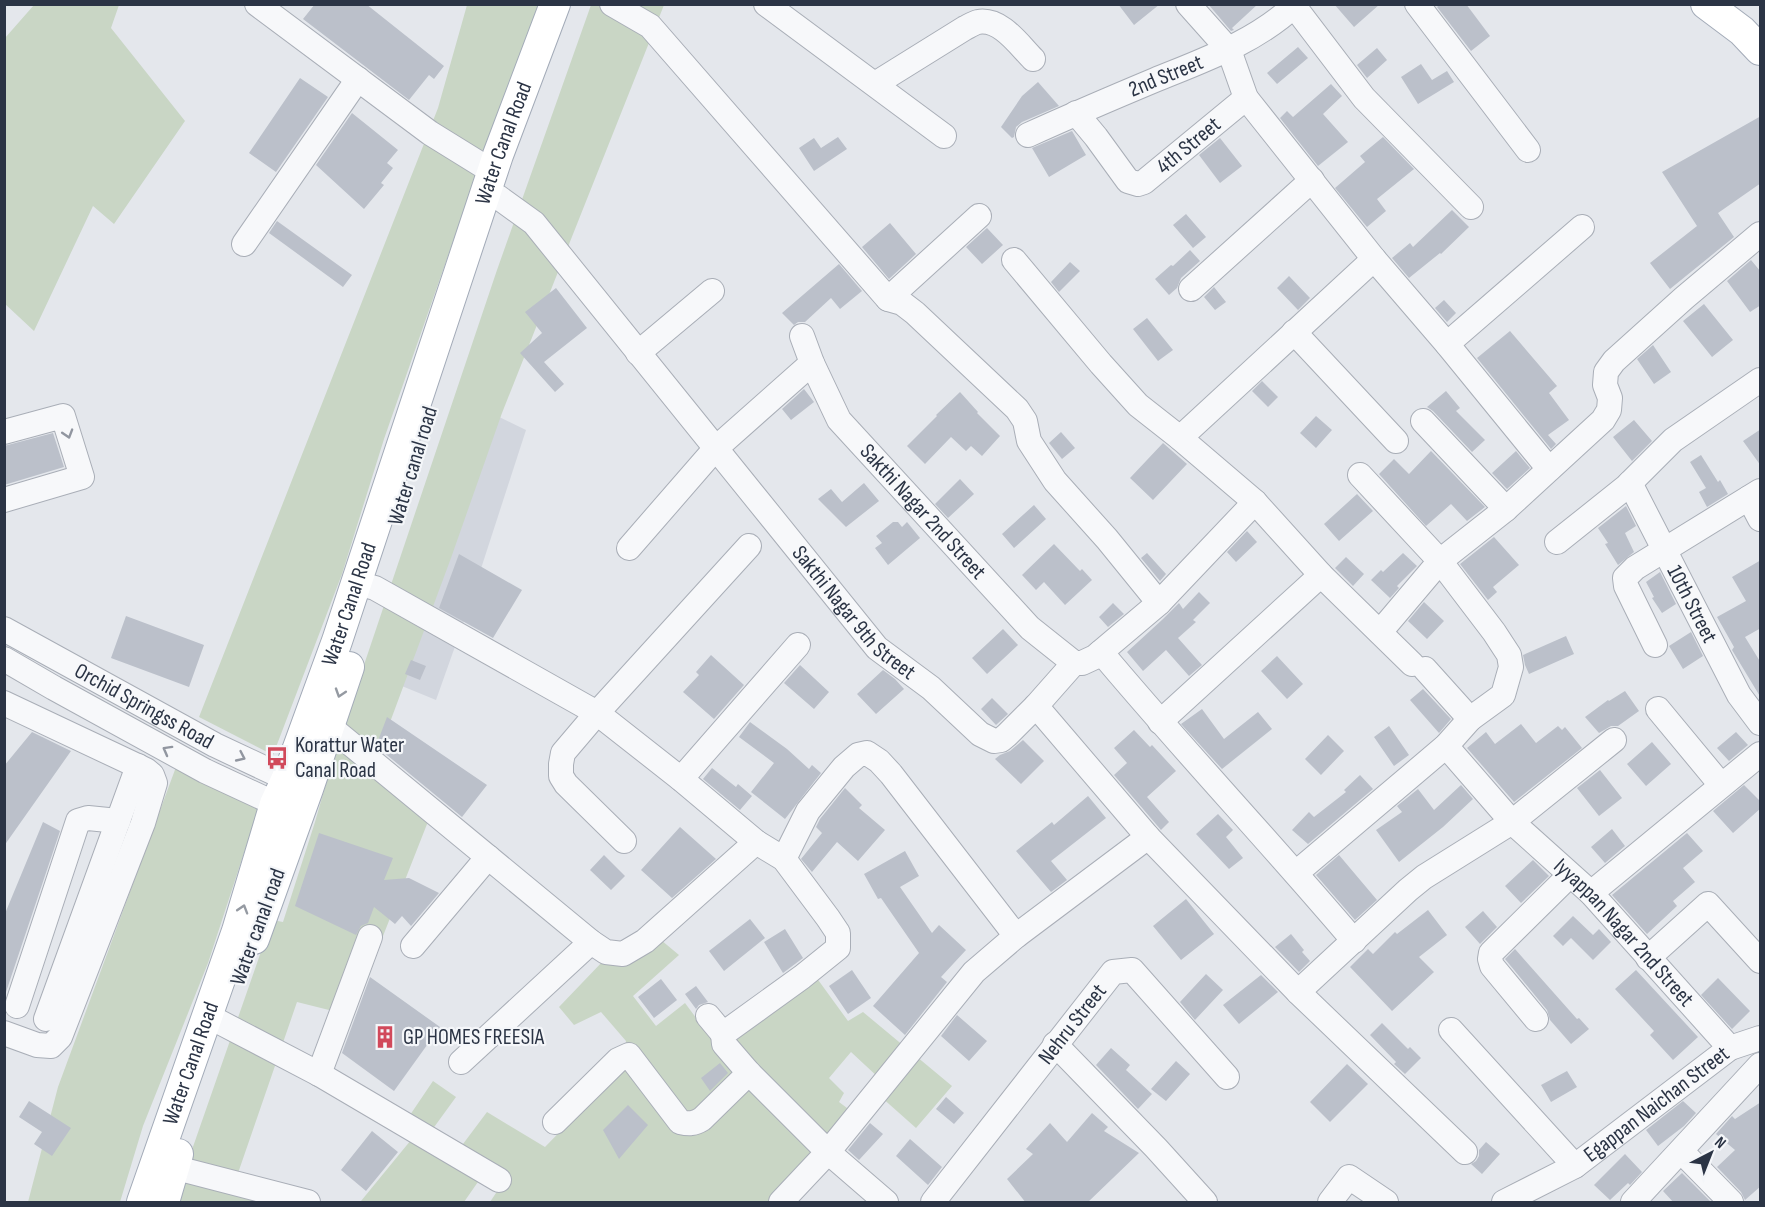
<svg xmlns="http://www.w3.org/2000/svg" width="1765" height="1207" viewBox="0 0 1765 1207" font-family="'Sofia Sans Condensed',sans-serif">
<rect width="100%" height="100%" fill="#e4e7ec"/>
<path fill="#d2d6de" d="M460,398L526,430L463,624L436,700L375,675Z"/>
<path fill="#c9d6c5" d="M34,5H119L111,28L185,121L114,224L93,206L34,331L4,303L5,38Z
M467,5H544L495,136L457,230L384,439L342,574L273,755L199,717L438,108Z
M591,5H664L502,413L451,558L373,768L429,819L372,964L333,1011L297,1002L237,1176L273,1202H178L187,1164L272,920L283,922L315,822L337,745L497,270Z
M176,767L259,807L208,963L143,1126L120,1202H28L58,1087Z
M649,930L679,955L633,996L656,1026L685,1003L717,1046L816,977L848,1021L863,1012L952,1086L916,1128L871,1088L879,1078L851,1052L829,1078L844,1093L839,1102L851,1111L796,1202H531L529,1201L527,1202H490L498,1190L480,1179L464,1202L361,1201L411,1140L410,1115L433,1081L456,1097L432,1130L460,1148L487,1112L545,1147L624,1066L626,1041L601,1012L574,1025L559,1007L604,960Z"/>
<path fill="#bbc0ca" d="M315,4H366L444,66L434,79L429,75L409,100L303,19Z
M1118,4H1160L1134,25Z
M1208,4H1258L1232,28L1234,30L1231,31Z
M1334,4H1380L1354,27Z
M1440,4H1466L1490,36L1471,51L1437,7Z
M1298,47L1308,58L1277,84L1267,73Z
M1377,48L1387,60L1367,78L1357,65Z
M1421,64L1432,80L1447,71L1454,82L1418,104L1401,77Z
M300,78L328,97L276,172L249,153Z
M1038,82L1059,106L1022,122L1016,127L1014,137L1012,138L1001,127L1022,96Z
M1331,84L1342,96L1323,114L1348,142L1318,166L1280,118L1287,111L1293,117Z
M352,113L398,150L387,163L393,168L381,183L384,185L364,209L316,165Z
M1761,116V183L1718,213L1734,237L1670,289L1650,263L1697,226L1662,172Z
M1072,131L1086,155L1049,177L1032,148Z
M838,137L847,149L814,171L799,148L814,138L821,148Z
M1383,137L1414,169L1377,199L1386,211L1367,227L1335,188L1365,162L1360,156Z
M1220,138L1242,166L1220,183L1199,155Z
M1452,210L1469,227L1441,254L1440,253L1409,278L1392,258L1410,243L1413,247Z
M1186,214L1206,237L1193,248L1173,225Z
M277,221L352,275L343,287L269,233Z
M890,223L916,254L889,279L862,247Z
M987,228L1003,245L982,264L966,247Z
M1190,250L1200,261L1181,278L1177,288L1169,295L1155,279L1171,265L1173,266Z
M1751,260L1761,272V305L1750,312L1727,281Z
M1070,262L1080,271L1059,292L1051,282Z
M839,264L862,291L840,309L831,298L805,322H798L794,325L782,313Z
M1289,276L1310,298L1298,310L1277,288Z
M1214,287L1226,302L1215,310L1204,297Z
M556,288L587,328L544,362L564,384L555,392L520,353L542,333L525,312Z
M1444,300L1456,313L1447,322L1435,308Z
M1704,304L1733,340L1712,357L1683,321Z
M1147,318L1173,350L1158,361L1133,329Z
M1510,331L1557,386L1549,393L1569,420L1548,435L1556,444L1551,449L1477,358Z
M1653,345L1671,372L1654,384L1637,359Z
M1262,381L1278,397L1268,407L1252,391Z
M804,389L814,402L791,420L782,409Z
M1446,391L1460,408L1456,411L1485,440L1472,452L1433,411L1427,407Z
M960,392L978,412L977,413L1000,436L982,456L971,446L966,451L951,437L925,464L907,446L937,416L936,415Z
M1316,416L1332,430L1316,448L1300,433Z
M1634,420L1652,441L1632,461L1613,437Z
M1761,429V466L1743,441Z
M1061,432L1075,448L1062,459L1049,443Z
M53,433L64,467L4,485V446Z
M1163,443L1187,464L1153,500L1130,478Z
M1431,451L1485,507L1467,521L1451,504L1426,526L1379,474L1394,459L1409,474Z
M1516,451L1530,468L1507,489L1492,473Z
M1701,455L1718,482L1720,480L1728,494L1707,507L1699,492L1706,488L1690,462Z
M960,479L974,494L948,518L935,504Z
M864,483L879,501L846,527L818,499L831,489L842,502Z
M1357,494L1373,511L1339,541L1324,524Z
M1034,505L1046,519L1014,548L1002,534Z
M1626,506L1636,526L1625,533L1634,552L1618,565L1605,544L1608,543L1598,528Z
M893,522H898L902,527L907,522L920,538L888,565L875,548L882,543L876,536Z
M1247,531L1257,542L1236,562L1227,552Z
M1494,537L1519,565L1493,587L1497,592L1488,600L1460,564Z
M1054,544L1080,571L1082,569L1092,580L1065,605L1044,582L1036,590L1022,575Z
M1147,553L1166,574L1160,581L1141,558Z
M1403,553L1417,566L1397,586L1399,588L1390,598L1371,580L1381,570L1383,572Z
M459,554L522,590L493,638L439,608Z
M1346,557L1364,574L1353,586L1335,568Z
M1761,560V628L1745,637L1761,663V698L1732,650L1734,647L1717,617L1746,601L1732,577Z
M1660,572L1676,604L1662,613L1652,598L1654,597L1646,582Z
M1199,592L1210,603L1193,620L1196,622L1178,638L1202,665L1189,676L1166,650L1143,671L1127,652L1163,619L1179,603L1183,609Z
M1424,602L1444,621L1427,639L1408,621Z
M1113,603L1124,614L1108,627L1099,617Z
M126,616L204,645L189,687L111,658Z
M1003,629L1018,645L987,674L972,658Z
M1691,632L1703,656L1683,669L1669,646Z
M1566,636L1574,654L1529,674L1525,665L1523,655Z
M711,655L744,685L714,719L683,692L699,675L696,672Z
M1277,656L1303,684L1287,699L1261,671Z
M411,660L426,666L420,680L405,674Z
M800,665L829,692L814,709L784,683Z
M883,670L895,679L904,689L876,714L857,694Z
M1423,689L1451,719L1439,733L1410,700Z
M1625,691L1639,711L1618,726H1611L1599,733L1585,717L1608,700L1609,701Z
M992,698L1008,714L996,725L981,709Z
M1202,709L1224,739L1258,712L1272,729L1222,769L1181,724Z
M387,717L487,785L462,817L376,746Z
M750,722L787,749L809,769L812,765L821,773L785,819L751,792L774,763L739,737Z
M1521,724L1536,743L1558,726L1562,730L1565,727L1582,748L1514,802L1467,748L1486,732L1495,744Z
M1389,726L1409,755L1394,766L1374,737Z
M1134,730L1150,747L1152,745L1176,771L1147,797L1169,822L1161,830L1114,775L1127,763L1114,748Z
M32,732L71,751L4,846V766Z
M1736,732L1748,745L1729,761L1717,748Z
M1328,735L1344,751L1321,775L1305,759Z
M1023,740L1044,761L1021,784L995,759L1000,755L1010,751Z
M1652,742L1671,764L1646,786L1627,764Z
M712,768L736,787L738,784L752,796L740,810L703,779Z
M1600,770L1622,798L1599,816L1577,788Z
M1360,775L1373,789L1308,844L1292,830L1309,812L1314,817L1346,792L1344,790Z
M1461,785L1473,799L1443,827L1399,862L1376,830L1402,812L1397,806L1418,789L1434,810Z
M1744,785L1761,802V808L1733,833L1713,811Z
M845,788L862,805L859,808L885,830L858,861L837,842L812,872L801,859L822,833L816,827L820,819Z
M1088,796L1106,818L1051,861L1067,880L1051,892L1016,851L1052,822L1054,825Z
M1218,814L1233,830L1226,837L1243,858L1229,869L1196,834Z
M43,822L60,831L4,998V916Z
M680,827L716,859L672,898L641,870Z
M1612,829L1625,846L1605,863L1591,847Z
M319,833L393,858L384,880L409,878L439,893L411,926L402,916L395,924L374,907L368,923L361,926L356,935L295,906Z
M1687,833L1703,851L1683,868L1695,882L1673,901L1677,906L1647,934L1612,895Z
M905,851L919,876L900,887L932,933L939,925L966,950L941,977L947,982L905,1035L873,1006L919,953L881,898L878,899L864,874Z
M604,855L625,876L611,890L590,870Z
M1339,855L1377,900L1355,920L1316,875Z
M1533,860L1549,876L1521,903L1505,886Z
M1186,899L1214,934L1181,960L1153,926Z
M1428,910L1447,935L1419,957L1434,972L1392,1011L1350,967L1368,949L1373,954L1395,932L1397,934Z
M1483,911L1497,927L1480,944L1465,927Z
M1573,916L1593,935L1599,929L1611,942L1593,960L1571,938L1563,946L1553,936Z
M750,919L765,938L724,971L709,951Z
M785,929L803,958L783,973L764,942Z
M1291,934L1304,950L1302,952L1310,961L1299,972L1275,947Z
M1515,949L1569,1010L1577,1019L1579,1018L1589,1029L1571,1044L1550,1020L1547,1010L1505,959Z
M852,970L871,998L848,1014L829,986Z
M1636,970L1698,1037L1673,1060L1650,1035L1654,1031L1615,989Z
M1206,974L1223,990L1195,1020L1180,1002Z
M1261,975L1278,992L1239,1024L1223,1005Z
M370,977L440,1027L394,1091L342,1053Z
M1718,978L1750,1011L1732,1029L1701,995Z
M661,979L677,1000L654,1018L638,997Z
M696,986L708,1002L699,1005L696,1009L685,994Z
M957,1015L987,1041L969,1061L941,1036Z
M1382,1023L1408,1049L1410,1047L1421,1058L1405,1074L1394,1064L1396,1062L1370,1035Z
M1111,1048L1130,1065L1126,1070L1152,1094L1138,1109L1096,1065Z
M1176,1061L1190,1074L1166,1101L1151,1089Z
M720,1063L728,1073L710,1091L701,1078Z
M1347,1064L1368,1084L1330,1122L1310,1102Z
M1567,1071L1577,1087L1551,1102L1541,1085Z
M946,1097L964,1113L954,1124L936,1109Z
M29,1101L71,1128L52,1156L34,1144L42,1132L19,1117Z
M1683,1101L1696,1113L1684,1126L1658,1146L1646,1130Z
M1761,1102V1186L1745,1200L1741,1192L1717,1167L1735,1150L1716,1134L1732,1116L1735,1119Z
M628,1105L648,1125L619,1159L603,1130Z
M1092,1113L1108,1127L1104,1131L1139,1153L1087,1203H1026L1007,1179L1033,1154L1026,1149L1050,1123L1067,1142Z
M870,1123L883,1134L859,1160L848,1150Z
M372,1131L398,1152L366,1191L341,1170Z
M910,1139L942,1167L928,1185L896,1156Z
M1486,1142L1500,1154L1482,1174L1471,1164L1476,1161L1479,1156V1150Z
M1625,1154L1642,1172L1630,1185L1628,1183L1610,1200L1594,1185Z
M1682,1173L1712,1203H1674L1663,1191Z"/>
<g fill="none" stroke-linecap="round" stroke-linejoin="round">
<g stroke="#a9aeb7" stroke-width="26">
<g id="minor">
<path d="M257,4L430,133L493,172"/>
<path d="M612,4L650,26L888,299L902,303L915,313L1017,409L1025,421L1029,441L1055,481L1107,539L1159,603"/>
<path d="M766,4L944,136"/>
<path d="M1188,4L1229,50L1246,98L1374,259L1447,344L1549,469"/>
<path d="M1417,4L1528,150"/>
<path d="M1294,6L1364,98L1471,207"/>
<path d="M875,84L965,28C969,26 974,23 978,22C1001,18 1019,45 1033,59"/>
<path id="s1" d="M1076,113L1096,137L1128,181L1138,184L1144,182L1246,98"/>
<path id="s2" d="M1028,135C1070,116 1112,98 1155,80C1204,60 1256,42 1296,4"/>
<path id="s3" d="M498,197L534,223L877,648L931,688L980,734L994,741L1001,740L1007,735L1036,706L1074,663H1082L1095,657L1159,603L1255,502"/>
<path d="M244,244L358,79"/>
<path d="M1014,260L1101,364L1138,405L1180,438L1255,502L1321,575L1412,664"/>
<path d="M1191,289L1312,180"/>
<path d="M888,299L979,216"/>
<path d="M1294,332L1396,441"/>
<path id="s4" d="M802,336L812,363L839,420L1030,628L1074,663"/>
<path d="M1447,344L1582,227"/>
<path d="M638,353L712,291"/>
<path d="M1423,421L1506,509"/>
<path d="M4,432L63,416L82,477L4,500"/>
<path d="M1180,438L1374,259"/>
<path id="s5" d="M1630,483L1739,695L1760,723"/>
<path d="M1749,498L1760,519"/>
<path d="M1557,542L1626,487L1673,440L1760,380"/>
<path d="M629,548L715,449L812,363"/>
<path d="M357,583L375,588L597,713L681,779L756,842L784,859L828,918L838,933V948L802,977L723,1034L724,1044L749,1073L828,1152L886,1202"/>
<path id="s6" d="M4,629L215,745L302,786"/>
<path d="M1380,632L1440,561L1506,509L1603,420L1609,410L1610,398L1605,385L1606,372L1614,361L1684,298L1760,234"/>
<path d="M1655,645L1626,586L1625,578L1635,568L1760,491"/>
<path d="M1101,652C1183,750 1271,843 1354,941"/>
<path d="M4,659L54,688L205,771L291,811"/>
<path d="M1425,669L1470,719"/>
<path d="M4,703L146,770L152,775L155,783L143,823L60,1037L51,1046L37,1045L4,1033"/>
<path d="M1036,706L1148,837L1298,992L1465,1152"/>
<path d="M1658,709L1721,785"/>
<path d="M1160,722L1321,575"/>
<path d="M329,726L591,942L606,952L623,954L645,941L756,842"/>
<path id="s7" d="M1446,746L1512,822L1591,893L1730,1048"/>
<path d="M681,779L798,645"/>
<path d="M624,841L566,784L561,776V764L563,753L597,713L749,546"/>
<path d="M784,859L808,811L844,767L858,755L867,753L879,761L891,774L1016,936"/>
<path d="M1296,873L1446,746L1470,719L1503,695L1511,667L1509,655L1494,632L1440,561L1360,475"/>
<path d="M1591,893L1760,754"/>
<path d="M413,946L488,857"/>
<path d="M1648,958L1708,904L1760,961"/>
<path d="M1298,992L1408,890L1424,877L1512,822L1614,740"/>
<path d="M17,1006L78,821L88,818L118,821"/>
<path d="M208,1016L319,1074L499,1180"/>
<path d="M708,1016L723,1034"/>
<path d="M46,1019L138,766"/>
<path d="M1536,1019L1492,966L1490,959L1491,953L1570,875"/>
<path d="M1451,1030L1575,1166"/>
<path d="M1055,1044L1156,1148L1205,1202"/>
<path d="M461,1062L591,942"/>
<path d="M319,1074L370,937"/>
<path d="M555,1122L618,1060L629,1055L680,1122C689,1124 694,1124 702,1119L749,1073"/>
<path d="M1681,1151L1731,1202"/>
<path d="M157,1163L308,1202"/>
<path d="M781,1202L828,1152L974,972L1016,936L1148,837"/>
<path id="s8" d="M933,1202L1113,972L1132,970L1227,1077"/>
<path d="M1330,1202L1349,1177L1386,1202"/>
<path id="s9" d="M1504,1202L1575,1166L1730,1048L1760,1038"/>
<path d="M1633,1202L1760,1065"/>
</g>
</g>
<g stroke="#a3abb8" stroke-width="32">
<g id="major">
<path d="M1706,4L1742,31L1760,50"/>
<path d="M254,939L308,789L349,667"/>
<path id="s10" d="M142,1202L237,931L275,804L287,778L337,641L498,155L555,4"/>
<path d="M164,1202L178,1154"/>
</g>
</g>
<use href="#minor" stroke="#f7f8fa" stroke-width="24"/>
<use href="#major" stroke="#fff" stroke-width="30"/>
</g>
<defs><path id="oneway-chevron" d="M-2-3.5L2.5 0L-2 3.5" fill="none" stroke-width="1.6" stroke-linecap="round" stroke-linejoin="round" transform="scale(1.5)"/></defs>
<g stroke="#9196a0">
<use href="#oneway-chevron" transform="translate(68 434) rotate(73)"/>
<use href="#oneway-chevron" transform="translate(167 750) rotate(-151)"/>
<use href="#oneway-chevron" transform="translate(241 757) rotate(25)"/>
</g>
<g stroke="#959aa2">
<use href="#oneway-chevron" transform="translate(340 693) rotate(108)"/>
<use href="#oneway-chevron" transform="translate(243 909) rotate(-73)"/>
</g>
<defs>
<g id="bus-bare" transform="scale(1.8)"><path d="M-5-6H5V4H4V6H2V4H-2V6H-4V4H-5ZM-3.5-4V0h7V-4ZM-3.5 1.2v1.5H-2V1.2ZM2 1.2v1.5H3.5V1.2Z" fill="#d1495b" stroke="#f4f6f9" stroke-width="2.5" paint-order="stroke"/></g>
<g id="building-bare" transform="scale(1.8)"><path d="M-4-6H4V6H1V3H-1V6H-4ZM-2.5-4.3h1.7v1.8h-1.7ZM.8-4.3h1.7v1.8H.8ZM-2.5-1h1.7V.8h-1.7ZM.8-1h1.7V.8H.8Z" fill="#d1495b" stroke="#f4f6f9" stroke-width="2.5" paint-order="stroke"/></g>
</defs>
<g fill-rule="evenodd">
<use href="#bus-bare" x="277" y="758"/>
<use href="#building-bare" x="385" y="1037"/>
</g>
<g text-anchor="middle" dominant-baseline="central" stroke-width="4.5" stroke-linejoin="round" paint-order="stroke">
<g font-size="22" fill="#2b3445" stroke="#f4f6f9">
<text stroke="none"><textPath href="#s2" startOffset="150">2nd Street</textPath></text>
<text stroke="none"><textPath href="#s10" startOffset="1119">Water Canal Road</textPath></text>
<text stroke="none"><textPath href="#s1" startOffset="160">4th Street</textPath></text>
<text transform="translate(413 466) rotate(-73)">Water canal road</text>
<text stroke="none"><textPath href="#s4" startOffset="216">Sakthi Nagar 2nd Street</textPath></text>
<text stroke="none"><textPath href="#s10" startOffset="633">Water Canal Road</textPath></text>
<text stroke="none"><textPath href="#s5" startOffset="136">10th Street</textPath></text>
<text stroke="none"><textPath href="#s3" startOffset="549">Sakthi Nagar 9th Street</textPath></text>
<text stroke="none"><textPath href="#s6" startOffset="160">Orchid Springss Road</textPath></text>
<text transform="translate(258 927) rotate(-70)">Water canal road</text>
<text stroke="none"><textPath href="#s7" startOffset="258">Iyyappan Nagar 2nd Street</textPath></text>
<text stroke="none"><textPath href="#s8" startOffset="226">Nehru Street</textPath></text>
<text stroke="none"><textPath href="#s10" startOffset="147">Water Canal Road</textPath></text>
<text stroke="none"><textPath href="#s9" startOffset="182">Egappan Naichan Street</textPath></text>
</g>
<g font-size="22" fill="#2b3445" stroke="#f4f6f9" text-anchor="start">
<text x="295" y="745">Korattur Water<tspan x="295" dy="25">Canal Road</tspan></text>
<text x="403" y="1037">GP HOMES FREESIA</text>
</g>
</g>
<rect width="1765" height="1207" fill="none" stroke="#2b3445" stroke-width="12"/>
<g transform="translate(1711 1153) rotate(42)" stroke="#f4f6f9" stroke-width="4.5" paint-order="stroke">
<path d="M0-4.5L10 22L0 15L-10 22Z" fill="#2b3445"/>
<text y="-9" font-size="16" font-weight="bold" text-anchor="middle" fill="#2b3445">N</text>
</g>
</svg>
